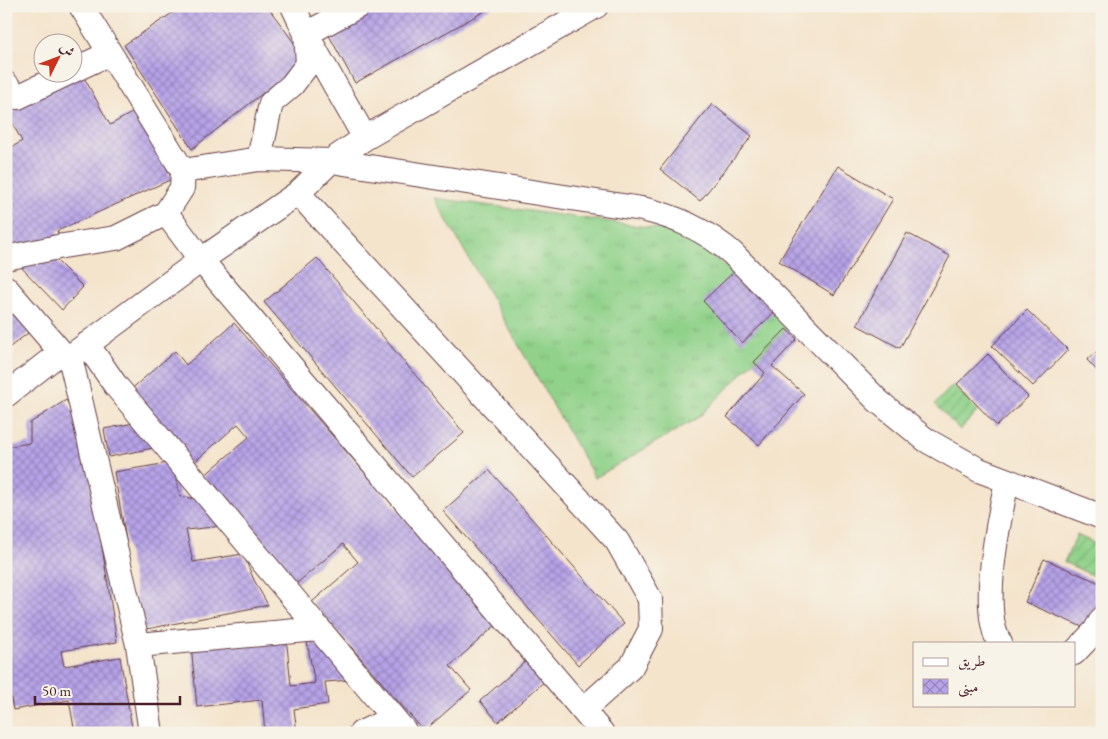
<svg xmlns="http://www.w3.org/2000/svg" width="1108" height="739" viewBox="0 0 1108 739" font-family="'EB Garamond',Amiri,serif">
<defs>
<pattern id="grass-tufts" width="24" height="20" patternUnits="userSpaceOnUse" patternTransform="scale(1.25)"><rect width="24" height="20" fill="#90d28a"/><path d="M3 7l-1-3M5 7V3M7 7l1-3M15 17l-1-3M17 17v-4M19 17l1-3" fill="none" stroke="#7eb477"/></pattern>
<pattern id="garden-furrows" width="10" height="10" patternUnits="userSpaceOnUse" patternTransform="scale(1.25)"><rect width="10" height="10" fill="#90d28a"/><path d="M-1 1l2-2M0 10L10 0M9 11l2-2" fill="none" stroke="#7eb477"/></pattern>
<pattern id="building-cross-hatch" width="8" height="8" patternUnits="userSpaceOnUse" patternTransform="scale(1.25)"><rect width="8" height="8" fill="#b6a3e8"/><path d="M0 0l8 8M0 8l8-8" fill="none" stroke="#9684bc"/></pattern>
</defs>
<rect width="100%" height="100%" fill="#f7f3e8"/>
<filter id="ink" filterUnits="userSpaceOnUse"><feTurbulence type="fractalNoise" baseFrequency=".02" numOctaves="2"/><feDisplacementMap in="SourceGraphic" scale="10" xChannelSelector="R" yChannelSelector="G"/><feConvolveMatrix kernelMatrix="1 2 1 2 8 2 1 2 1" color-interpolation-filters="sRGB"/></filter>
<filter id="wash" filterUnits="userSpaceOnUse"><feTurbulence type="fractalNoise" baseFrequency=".0096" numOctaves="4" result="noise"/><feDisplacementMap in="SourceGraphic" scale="20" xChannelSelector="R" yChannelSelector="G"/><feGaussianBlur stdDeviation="1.12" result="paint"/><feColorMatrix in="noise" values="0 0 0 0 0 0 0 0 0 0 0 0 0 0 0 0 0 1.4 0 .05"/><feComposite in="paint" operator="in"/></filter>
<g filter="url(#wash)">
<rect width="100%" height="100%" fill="#f4e4cc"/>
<path fill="url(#grass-tufts)" stroke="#6d785a" d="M434,198L684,232L793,322L699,417L595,478Z"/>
<path fill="url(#garden-furrows)" stroke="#6d785a" d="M953,385L978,411L960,430L935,404Z
M1077,535L1102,547V580L1064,562Z"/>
<g id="blocks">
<path fill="url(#building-cross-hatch)" d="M183,6H208L211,10L216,6H267L306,59L192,149L124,45Z
M371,6H494L355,83L326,30Z
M80,70L110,125L137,110L172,179L57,231L60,239L6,250V151L22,141L6,112Z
M712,104L752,136L700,201L660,169Z
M838,166L893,199L834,295L779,261Z
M907,233L950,256L900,348L857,325Z
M50,254L83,287L62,310L21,267Z
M317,258L464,433L412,477L264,302Z
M739,267L778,309L742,343L703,301Z
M15,309L32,330L6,350V317Z
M1027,310L1068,350L1033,386L992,346Z
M234,323L497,624L450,666L471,690L424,731L312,602L358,562L343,544L296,584L203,477L249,437L238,424L191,465L128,392L175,351L186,365Z
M786,329L797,339L772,366L804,394L759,445L727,417L765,373L754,362Z
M1102,347V376L1087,360Z
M988,354L1028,397L997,426L957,384Z
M66,400L78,418L96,509L117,642L61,651L64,666L120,657L133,733H75L69,700L13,710L6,670V447L30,443V423Z
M139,422L153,448L109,457L104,429Z
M168,463L176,476L180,496L202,500L222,526L186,530L193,562L243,554L254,580L268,605L142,630L114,472Z
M489,470L624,624L578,665L443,511Z
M1044,559L1102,584V593L1087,629L1025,602Z
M305,633L352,680L325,682L328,704L294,709L297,733H265L262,700L197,707L191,645L286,635L291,686L315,683Z
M527,660L545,681L498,722L480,701Z"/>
</g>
</g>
<g filter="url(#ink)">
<use href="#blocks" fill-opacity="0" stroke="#643d43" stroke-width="1"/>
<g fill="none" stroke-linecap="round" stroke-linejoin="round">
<g stroke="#643d43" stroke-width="26">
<path id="minor" d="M81,6L183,171L259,159L331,161L642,209C677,217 705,230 732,253L878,401L926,440L979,470L1102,517
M293,6L306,34L365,138
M72,71L110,53
M6,84L18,97L70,72
M259,159L271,103L292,85L308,64L306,34L358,6
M298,193L617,541L650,599L651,629L631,667L583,710
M166,213L201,260L602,733
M6,258L63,246L116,238L166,213L182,188L183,171
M6,288L61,352
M87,344L116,386L405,732
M70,357L138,645L151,733
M6,395L61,352L70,357L201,260L298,193L331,161L365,138L596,6
M1000,643C979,611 999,519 1007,481
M138,645L319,629
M1074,653L1095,631L1102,619
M361,733L393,718"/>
</g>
<use href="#minor" stroke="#fff" stroke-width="24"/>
</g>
</g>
<rect width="1108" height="739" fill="none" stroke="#f7f3e8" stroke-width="25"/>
<rect x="913" y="642" width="162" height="65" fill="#f7f3e8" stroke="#b29e9c"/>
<rect x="923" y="658" width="25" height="8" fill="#ffffff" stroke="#b29e9c"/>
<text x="958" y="666" font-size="15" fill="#4a1f2b">طريق</text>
<rect x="923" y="679" width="25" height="15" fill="url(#building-cross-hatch)" stroke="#b29e9c"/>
<text x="958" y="692" font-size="15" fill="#4a1f2b">مبنى</text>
<g transform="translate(58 58) rotate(48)"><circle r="24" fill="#f7f3e8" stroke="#b29e9c"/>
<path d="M0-4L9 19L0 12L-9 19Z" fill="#c8321e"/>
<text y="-8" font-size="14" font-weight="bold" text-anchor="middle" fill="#4a1f2b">ش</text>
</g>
<path d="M35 696v8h145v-8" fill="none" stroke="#4a1f2b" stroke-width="2.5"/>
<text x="42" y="696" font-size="15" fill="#4a1f2b" stroke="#f7f3e8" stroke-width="4" paint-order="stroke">50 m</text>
</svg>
